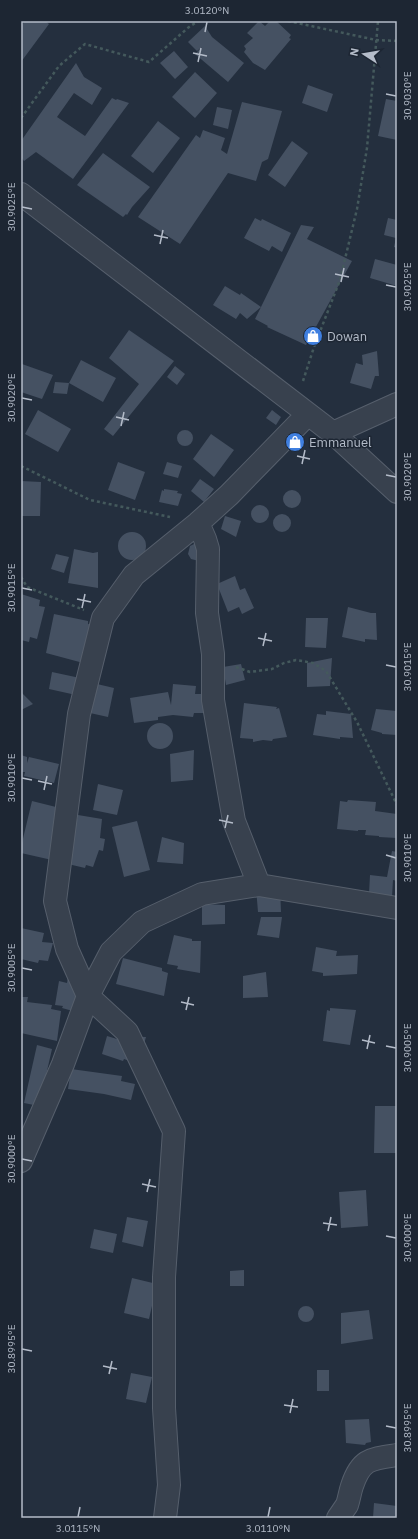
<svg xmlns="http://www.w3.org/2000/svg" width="418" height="1539" viewBox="0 0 418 1539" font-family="'IBM Plex Sans',sans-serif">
<rect width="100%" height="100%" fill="#242f3e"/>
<path fill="#455162" d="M25,21H45L49,24L21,62V26Z
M259,21L265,26L270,21H276L291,35L289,38L291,39L265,70L253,63L244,52L246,49L244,46L253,38L247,33Z
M205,26L212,37L244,63L228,82L195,54L202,47L197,51L188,42Z
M174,51L188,67L175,79L160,63Z
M76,63L84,77L102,88L92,105L74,93L57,117L85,136L112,98L116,100L117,99L129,103L73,179L36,152L24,161L21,157V141Z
M195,72L217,93L195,118L172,97Z
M308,85L333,94L327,112L302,103Z
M386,99L397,101V140L378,136Z
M242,102L282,111L268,159L262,162L256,181L228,173L180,244L138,217L196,135L200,138L203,130L225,138L221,150L227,154Z
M217,107L232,110L228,129L213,125Z
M158,121L180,138L153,173L131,156Z
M292,141L308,153L285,187L268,175Z
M103,153L150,187L132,207L127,215L126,214L123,217L77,185Z
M255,218L261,221L262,219L291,233L282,252L272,246L269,251L244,238Z
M388,218L397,220V248L394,247L396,238L384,235Z
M301,225L314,227L307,239L352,261L306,345L267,327L268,326L255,319L261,307L247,319L240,313L236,319L213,305L225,286L240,295L241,293L261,307Z
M375,259L397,265V286L370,278Z
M129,330L174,361L113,436L104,429L139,384L109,358Z
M377,351L379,376H375L371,389L350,383L356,363L363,365L362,355Z
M81,360L116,378L103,402L69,383Z
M22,364L53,375L42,399L21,392Z
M175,366L185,374L177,385L167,377Z
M55,382L69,383L67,394L53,393Z
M38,410L71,429L58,452L25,434Z
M272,410L281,417L276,425L266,418Z
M177 438a8 8 0 1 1 16 0a8 8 0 1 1-16 0Z
M211,434L234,450L214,477L193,459Z
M118,462L145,472L135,500L108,490Z
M167,462L182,466L178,478L163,474Z
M200,479L214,489L204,502L191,491Z
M21,481L41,482L40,516H21Z
M164,489L178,491L177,493L182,494L178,506L159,502L162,490L164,491Z
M283 499a9 9 0 1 1 18 0a9 9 0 1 1-18 0Z
M251 514a9 9 0 1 1 18 0a9 9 0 1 1-18 0Z
M273 523a9 9 0 1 1 18 0a9 9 0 1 1-18 0Z
M225,516L241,521L236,537L221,529Z
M118 546a14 14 0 1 1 28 0a14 14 0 1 1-28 0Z
M196,543L199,561L191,559L188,554L190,546Z
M74,549L93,553L98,552V588L68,583Z
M56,554L69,557L64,573L51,569Z
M235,576L240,590L245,588L254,608L242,614L239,607L228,612L217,584Z
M21,594L40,600L39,606L45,607L37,639L30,637L29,642L21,640Z
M348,607L371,613H376L377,640L365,639V642L342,637Z
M54,614L88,621V624L102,626L87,664L46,653Z
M306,618H328L326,648L305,647Z
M332,658L330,686L307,687V663Z
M241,664L245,680L226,685L223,667Z
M52,672L80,678L76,695L49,689Z
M97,684L114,688L108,717L90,713Z
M173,684L196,686L195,694H211L207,713H194L193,717L173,715L158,717V720L134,723L130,698L168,692L171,705Z
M21,692L33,704L21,710Z
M244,703L277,707L276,709L279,708L287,737L273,739L272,741L263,740L253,742V739L240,738Z
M376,709L397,711V735L382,734V733L371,730Z
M326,711L351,714L353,738L340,737V739L313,735L317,714L326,715Z
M147 736a13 13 0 1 1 26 0a13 13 0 1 1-26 0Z
M194,750L193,780L171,782L170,754Z
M21,755L27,757V763L29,757L59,764L54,783L24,776L25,772H21Z
M98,784L123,790L117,815L93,810Z
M348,800L376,802L375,811L397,814V838L379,837V836L365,835L366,830H358V831L337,829L340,801L347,802Z
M32,801L64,809L52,860L21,853V847Z
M78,815L102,819L100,838L105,839L103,851L99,850L93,867L86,865L85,868L68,864Z
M137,821L150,870L124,877L112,827Z
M162,837L184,843L183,864L157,862Z
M392,851L397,852V881L393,880L392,897L369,894L370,875L387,877Z
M280,887L281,912H258L256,888Z
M202,904L225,905V924L202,925Z
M261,917H282L279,938L257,935Z
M21,928L44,933L42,942L53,943L48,961L39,960L38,963L21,959Z
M174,935L192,939V941H201L200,973L177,969L178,966L167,964Z
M316,947L337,951L336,956L358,955L357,974L323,976V973L312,971Z
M123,958L162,968V971L168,973L164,996L116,984Z
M266,972L268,997L243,998V976Z
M89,975L80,1013L62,1008L63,1006L55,1005L59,981L67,983L68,977Z
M21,997H28L27,1002L52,1005L51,1009L61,1011L57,1041L21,1033Z
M330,1008L356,1010L350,1045L323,1041L327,1010L330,1011Z
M107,1036L117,1039V1036L146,1037L138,1064L124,1059L123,1061L102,1054Z
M37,1045L52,1049L39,1106L24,1103Z
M71,1069L122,1076L121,1081L135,1084L131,1100L104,1094L68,1089Z
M375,1106H397V1153H374Z
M366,1190L368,1226L341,1228L339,1192Z
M127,1217L148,1221L143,1247L122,1242Z
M94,1229L117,1234L113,1253L90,1248Z
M244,1270V1286H230V1271Z
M132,1278L157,1284L149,1319L124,1313Z
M298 1314a8 8 0 1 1 16 0a8 8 0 1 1-16 0Z
M369,1310L373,1339L341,1344V1313Z
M317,1370H329V1391H317Z
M131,1373L152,1377L146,1403L126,1399Z
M369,1419L371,1442L366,1443L365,1445L346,1443L345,1420Z
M374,1503L397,1506V1518H373Z"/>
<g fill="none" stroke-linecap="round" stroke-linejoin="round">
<g stroke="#565f6c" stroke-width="24">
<path id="minor" d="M21,194L333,433L397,492
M333,433L397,404
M198,523L205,539L208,549L207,613L213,654V700L234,821L259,885
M21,1161L63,1064L88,996L111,952L142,922L202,894L259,885L397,908
M165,1518L169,1485L164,1408V1277L174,1131L127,1032L88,996L67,949L55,901L79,714L103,618L134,575L198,523L229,495L308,414
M338,1518C341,1514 344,1509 347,1505C349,1499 350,1492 352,1486C361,1459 370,1459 397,1455"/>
</g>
<path stroke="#44595c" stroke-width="2.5" stroke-dasharray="3 3" stroke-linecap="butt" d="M288,21L376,40L397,41
M21,118L59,66L85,44L149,62L189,27L198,21
M303,381L314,347L340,280L357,209L367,148L378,21
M21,466L90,500L170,517
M21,577L27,587L84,610
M236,667L250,672L272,669L284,663L296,660L313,663L326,671L357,722L397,805"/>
<use href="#minor" stroke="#38414e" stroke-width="22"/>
</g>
<path fill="none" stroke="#b4bcc9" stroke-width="1.5" d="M205,32L207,22M193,53L207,56M198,62L201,48M386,94L396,96M22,207L32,209M154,235L168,238M160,244L163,230M335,274L349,277M341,282L344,268M386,285L396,287M22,398L32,400M116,417L129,420M121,426L124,412M297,456L310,459M302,464L305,450M386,475L396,477M22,588L32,590M77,599L91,602M82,608L85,594M258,638L272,641M263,646L266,633M386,665L396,667M22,778L32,780M38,781L52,784M44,790L47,776M219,820L233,823M225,828L228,815M386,855L396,858M22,968L32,970M181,1002L194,1005M186,1010L189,997M362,1040L375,1043M386,1046L396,1048M367,1049L370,1035M22,1159L32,1161M142,1184L156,1187M147,1192L150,1179M323,1223L337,1225M328,1231L331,1217M386,1236L396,1238M22,1349L32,1351M103,1366L117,1369M109,1374L112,1361M284,1405L298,1407M290,1413L293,1399M386,1426L396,1428M78,1517L80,1507M268,1517L270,1507"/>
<defs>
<g id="shop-disc" transform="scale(1)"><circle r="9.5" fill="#3f7fe0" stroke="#1d2633"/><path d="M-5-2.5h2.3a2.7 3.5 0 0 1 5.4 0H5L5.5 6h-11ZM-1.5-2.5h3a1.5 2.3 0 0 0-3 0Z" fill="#fff"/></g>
</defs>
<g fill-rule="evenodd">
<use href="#shop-disc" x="313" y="336"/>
<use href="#shop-disc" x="295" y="442"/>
</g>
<g text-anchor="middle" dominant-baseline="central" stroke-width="3" stroke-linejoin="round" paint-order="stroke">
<g font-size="13" fill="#b4bcc9" stroke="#1d2633" text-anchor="start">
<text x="327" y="336">Dowan</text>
<text x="309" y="442">Emmanuel</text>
</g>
</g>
<rect width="418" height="1539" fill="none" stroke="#1d2633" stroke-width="44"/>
<g transform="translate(364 54) rotate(282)" stroke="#1d2633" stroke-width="3" paint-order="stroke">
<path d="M0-3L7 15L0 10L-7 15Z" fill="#b4bcc9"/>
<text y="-6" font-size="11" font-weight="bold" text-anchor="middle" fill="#b4bcc9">N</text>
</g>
<rect x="22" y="22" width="374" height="1495" fill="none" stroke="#b4bcc9" stroke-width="1.5"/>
<g font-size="10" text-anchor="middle" fill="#b4bcc9">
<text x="207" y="14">3.0120°N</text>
<text transform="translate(407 96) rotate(-90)" y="4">30.9030°E</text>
<text transform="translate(11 207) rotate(-90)" y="4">30.9025°E</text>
<text transform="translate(407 287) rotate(-90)" y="4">30.9025°E</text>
<text transform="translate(11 398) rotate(-90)" y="4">30.9020°E</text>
<text transform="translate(407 477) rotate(-90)" y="4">30.9020°E</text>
<text transform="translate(11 588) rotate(-90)" y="4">30.9015°E</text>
<text transform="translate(407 667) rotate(-90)" y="4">30.9015°E</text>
<text transform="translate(11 778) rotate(-90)" y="4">30.9010°E</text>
<text transform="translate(407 858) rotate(-90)" y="4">30.9010°E</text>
<text transform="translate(11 968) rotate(-90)" y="4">30.9005°E</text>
<text transform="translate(407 1048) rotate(-90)" y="4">30.9005°E</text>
<text transform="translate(11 1159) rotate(-90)" y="4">30.9000°E</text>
<text transform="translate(407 1238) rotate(-90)" y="4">30.9000°E</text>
<text transform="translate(11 1349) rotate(-90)" y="4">30.8995°E</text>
<text transform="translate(407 1428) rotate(-90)" y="4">30.8995°E</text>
<text x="78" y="1532">3.0115°N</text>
<text x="268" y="1532">3.0110°N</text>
</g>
</svg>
